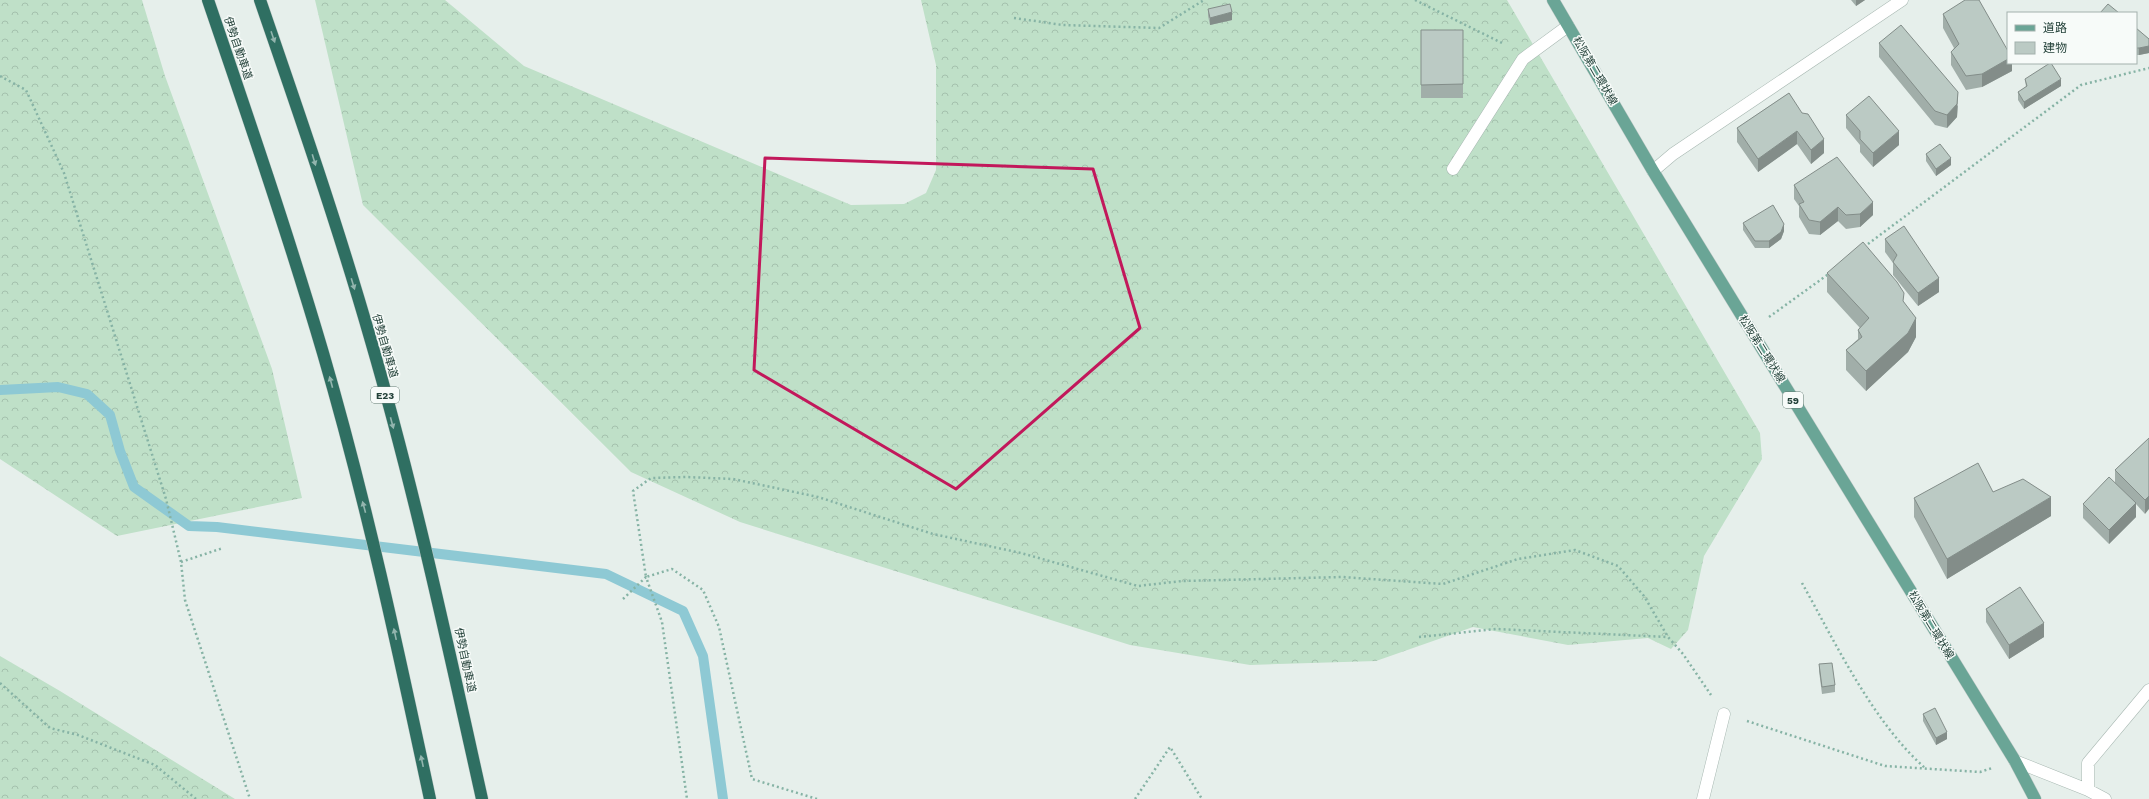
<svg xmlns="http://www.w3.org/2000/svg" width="2149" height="799" viewBox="0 0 2149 799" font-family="'Work Sans','Noto Sans JP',sans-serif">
<defs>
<pattern id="forest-crowns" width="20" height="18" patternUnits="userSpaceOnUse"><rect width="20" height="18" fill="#bfe0c8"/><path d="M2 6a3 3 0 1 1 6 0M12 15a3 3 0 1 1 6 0" fill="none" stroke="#a4c1ad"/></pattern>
</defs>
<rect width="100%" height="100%" fill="#e6efeb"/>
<path fill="url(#forest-crowns)" d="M0,0H142L165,76L272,369L302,498L117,536L0,459Z
M315,0H445L524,66L851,205L904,204L926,193L936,170V65L921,0H1507L1760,433L1762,459L1704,556L1688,630L1671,649L1648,638L1568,645L1473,627L1376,661L1250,665L1130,645L740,522L631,472L363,205Z
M0,656L60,691L235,799H0Z"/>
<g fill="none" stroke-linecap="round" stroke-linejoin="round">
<path stroke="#8ec9d4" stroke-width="10" d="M0,390L58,387L87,394L110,415L120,451L134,487L189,526L217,527L606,574L683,611L703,656L723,799"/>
<g stroke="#a8b8b2" stroke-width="13">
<path id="minor" d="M1453,169L1523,59L1568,26
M1653,171L1673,154L1902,0
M2015,761L2088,790L2105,799
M2088,790V763L2149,690
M1703,799L1724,714"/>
</g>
<g stroke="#c2cac8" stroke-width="13">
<path id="primary" d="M1553,0L1653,171L2015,761L2035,799"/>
</g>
<g stroke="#c2cac8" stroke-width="13">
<path id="motorway" d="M208,0C248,117 288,234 323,353C366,500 398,649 430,799
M260,0C299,113 338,226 371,341C415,492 448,646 482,799"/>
</g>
<path stroke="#86b3a5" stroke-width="2.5" stroke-dasharray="2 3" stroke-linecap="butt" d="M1415,0L1504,44
M1014,18L1063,25L1159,28L1204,0
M0,76L26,90L64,173L166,499L181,562L185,600L250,799
M1864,247L2081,85L2149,68
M1769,317L1830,273
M181,562L223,548
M1802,583C1836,644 1873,722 1925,768
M623,599L646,577L662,622L687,799
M1419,637L1496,629L1668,637
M0,683L50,728L78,735L155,765L196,799
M1747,721L1885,766L1980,772L1992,768
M817,799L752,779L719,627L703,590L672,569L646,577L633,491L651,478L686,477L733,479L818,497L933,534L1021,553L1138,586L1182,581L1342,577L1443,584L1518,559L1575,550L1618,566L1644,596L1668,637L1683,654L1711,695
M1135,799L1170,747L1202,799"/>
<use href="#minor" stroke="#fff" stroke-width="12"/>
<use href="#primary" stroke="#6aa596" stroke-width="12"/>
<use href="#motorway" stroke="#2f6f62" stroke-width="12"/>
</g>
<path fill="#a1aea9" d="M1851,0H1865L1856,6Z
M1208,9L1232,20L1210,25L1208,16Z
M1943,14L2012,63V71L1982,87L1966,90L1951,65V52L1954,48L1943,28Z
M2136,28L2149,39V53L2139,55H2136Z
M1421,30H1463V98H1421Z
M1879,43L1958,106L1957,117L1947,128L1935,125L1879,57Z
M2025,79L2061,86L2024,109L2018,100V92L2026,87Z
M1789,93L1824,153L1811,164L1797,144L1758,172L1737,142V128Z
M1846,115L1899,145L1873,167L1860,152V145L1846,128Z
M1926,154L1951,165L1936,176L1926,161Z
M1794,185L1873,215L1860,227L1846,229L1838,221L1820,235L1809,234L1799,217V206L1794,199Z
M1743,223L1784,231L1781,239L1769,248H1755L1743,230Z
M1885,239L1939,292L1918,306L1893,275V263L1885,252Z
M1827,273L1904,302L1916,337L1908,352L1866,391L1846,370V350L1858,339V330L1860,328L1827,292Z
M2149,438L2145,514L2136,504V517L2109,544L2083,518V504L2115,483V470Z
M1993,492L2051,516L1947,579L1914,517V498Z
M1986,609L2044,637L2009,659L1986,622Z
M1819,664L1835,685V692L1822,694L1819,671Z
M1923,714L1947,739L1936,745L1923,721Z"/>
<path fill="#838d89" d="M1856,0H1865L1856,6Z
M1232,12V20L1210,25V18Z
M2149,46V53L2139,55V48Z
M2008,59V63H2012V71L1982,87V74Z
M2061,79V86L2024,109V102Z
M1958,92L1957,117L1947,128V115Z
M1797,131V144L1758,172V159Z
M1899,131V145L1873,167V153Z
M1824,139V153L1811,164V150Z
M1951,158V165L1936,176V169Z
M1873,202V215L1860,227V214Z
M1838,207V221L1820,235V222Z
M1784,224V231L1781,239L1769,248V241Z
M1939,278V292L1918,306V293Z
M1916,318V337L1908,352L1866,391V371Z
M2149,496V509L2145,514V500Z
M2051,497V516L1947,579V559Z
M2136,503V517L2109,544V530Z
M2044,623V637L2009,659V645Z
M1947,732V739L1936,745V738Z"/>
<path fill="#bbcac4" stroke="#838d89" d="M1965,0H1979L2008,51V59L1982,74L1966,76L1951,52L1959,44L1943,14Z
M1230,4L1232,12L1210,18L1208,9Z
M2108,4L2119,13H2100Z
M1901,25L1958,92L1957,104L1947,115L1935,111L1879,43Z
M2136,28L2149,39V46L2139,48H2136Z
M1421,30H1463V84L1421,85Z
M2050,63H2051L2061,79L2024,102L2018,92L2027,86L2025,79Z
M1789,93L1802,113L1808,114L1824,139L1811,150L1797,131L1758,159L1737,128Z
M1869,96L1899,131L1873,153L1860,139V131L1846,115Z
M1940,144L1951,158L1936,169L1926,154Z
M1837,157L1873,202L1860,214L1846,215L1838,207L1820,222L1809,220L1799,204L1804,202L1794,185Z
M1773,205L1784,224L1781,232L1769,241H1755L1743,223Z
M1904,226L1939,278L1918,293L1893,262L1897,255L1885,239Z
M1863,242L1897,282L1904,293L1903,301L1916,318L1908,333L1866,371L1846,350L1862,337L1858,330L1869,318L1827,273Z
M2149,438V496L2145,500L2115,470Z
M1978,463L1993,492L2023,479L2051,497L1947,559L1914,498Z
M2109,477L2136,503L2109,530L2083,504Z
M2020,587L2044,623L2009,645L1986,609Z
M1832,663L1835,685L1822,687L1819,664Z
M1935,708L1947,732L1936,738L1923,714Z"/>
<defs><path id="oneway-solid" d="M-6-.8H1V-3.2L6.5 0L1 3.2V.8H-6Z"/></defs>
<g fill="#93b5ae">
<use href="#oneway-solid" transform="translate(273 37) rotate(71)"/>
<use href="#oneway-solid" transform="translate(314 160) rotate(73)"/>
<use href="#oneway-solid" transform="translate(353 284) rotate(73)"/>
<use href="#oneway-solid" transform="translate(331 382) rotate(-105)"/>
<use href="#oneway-solid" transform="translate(392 423) rotate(75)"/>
<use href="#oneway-solid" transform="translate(364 507) rotate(-105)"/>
<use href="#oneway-solid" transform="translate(395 634) rotate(-102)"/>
<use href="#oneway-solid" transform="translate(422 761) rotate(-102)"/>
</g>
<path fill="none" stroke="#c2185b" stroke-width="3" stroke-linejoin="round" d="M765,158L1093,169L1140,328L956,489L754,370Z"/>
<g text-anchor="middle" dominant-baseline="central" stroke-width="3" stroke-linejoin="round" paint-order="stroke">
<g fill="#f7fbf9" stroke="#637a73" stroke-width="1">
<rect x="371" y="387" width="28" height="16" rx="3"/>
<rect x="1783" y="392" width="20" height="16" rx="3"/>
</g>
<g font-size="10" font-weight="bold" fill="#24423a">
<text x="385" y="395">E23</text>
<text x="1793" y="400">59</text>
</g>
<g font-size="11" fill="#24423a" stroke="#f7fbf9">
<text transform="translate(238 48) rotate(71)">伊勢自動車道</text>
<text transform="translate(1595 71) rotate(60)">松阪第二環状線</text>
<text transform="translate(385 346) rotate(74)">伊勢自動車道</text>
<text transform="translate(1762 349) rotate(58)">松阪第二環状線</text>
<text transform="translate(1931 625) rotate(59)">松阪第二環状線</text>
<text transform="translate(465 660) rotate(78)">伊勢自動車道</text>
</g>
</g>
<rect x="2007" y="12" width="130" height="52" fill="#f7fbf9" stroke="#a3b1ad"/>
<rect x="2015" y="25" width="20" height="6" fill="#6aa596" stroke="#a3b1ad"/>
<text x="2043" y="32" font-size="12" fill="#24423a">道路</text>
<rect x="2015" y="42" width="20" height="12" fill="#bbcac4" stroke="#a3b1ad"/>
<text x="2043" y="52" font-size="12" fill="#24423a">建物</text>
</svg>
